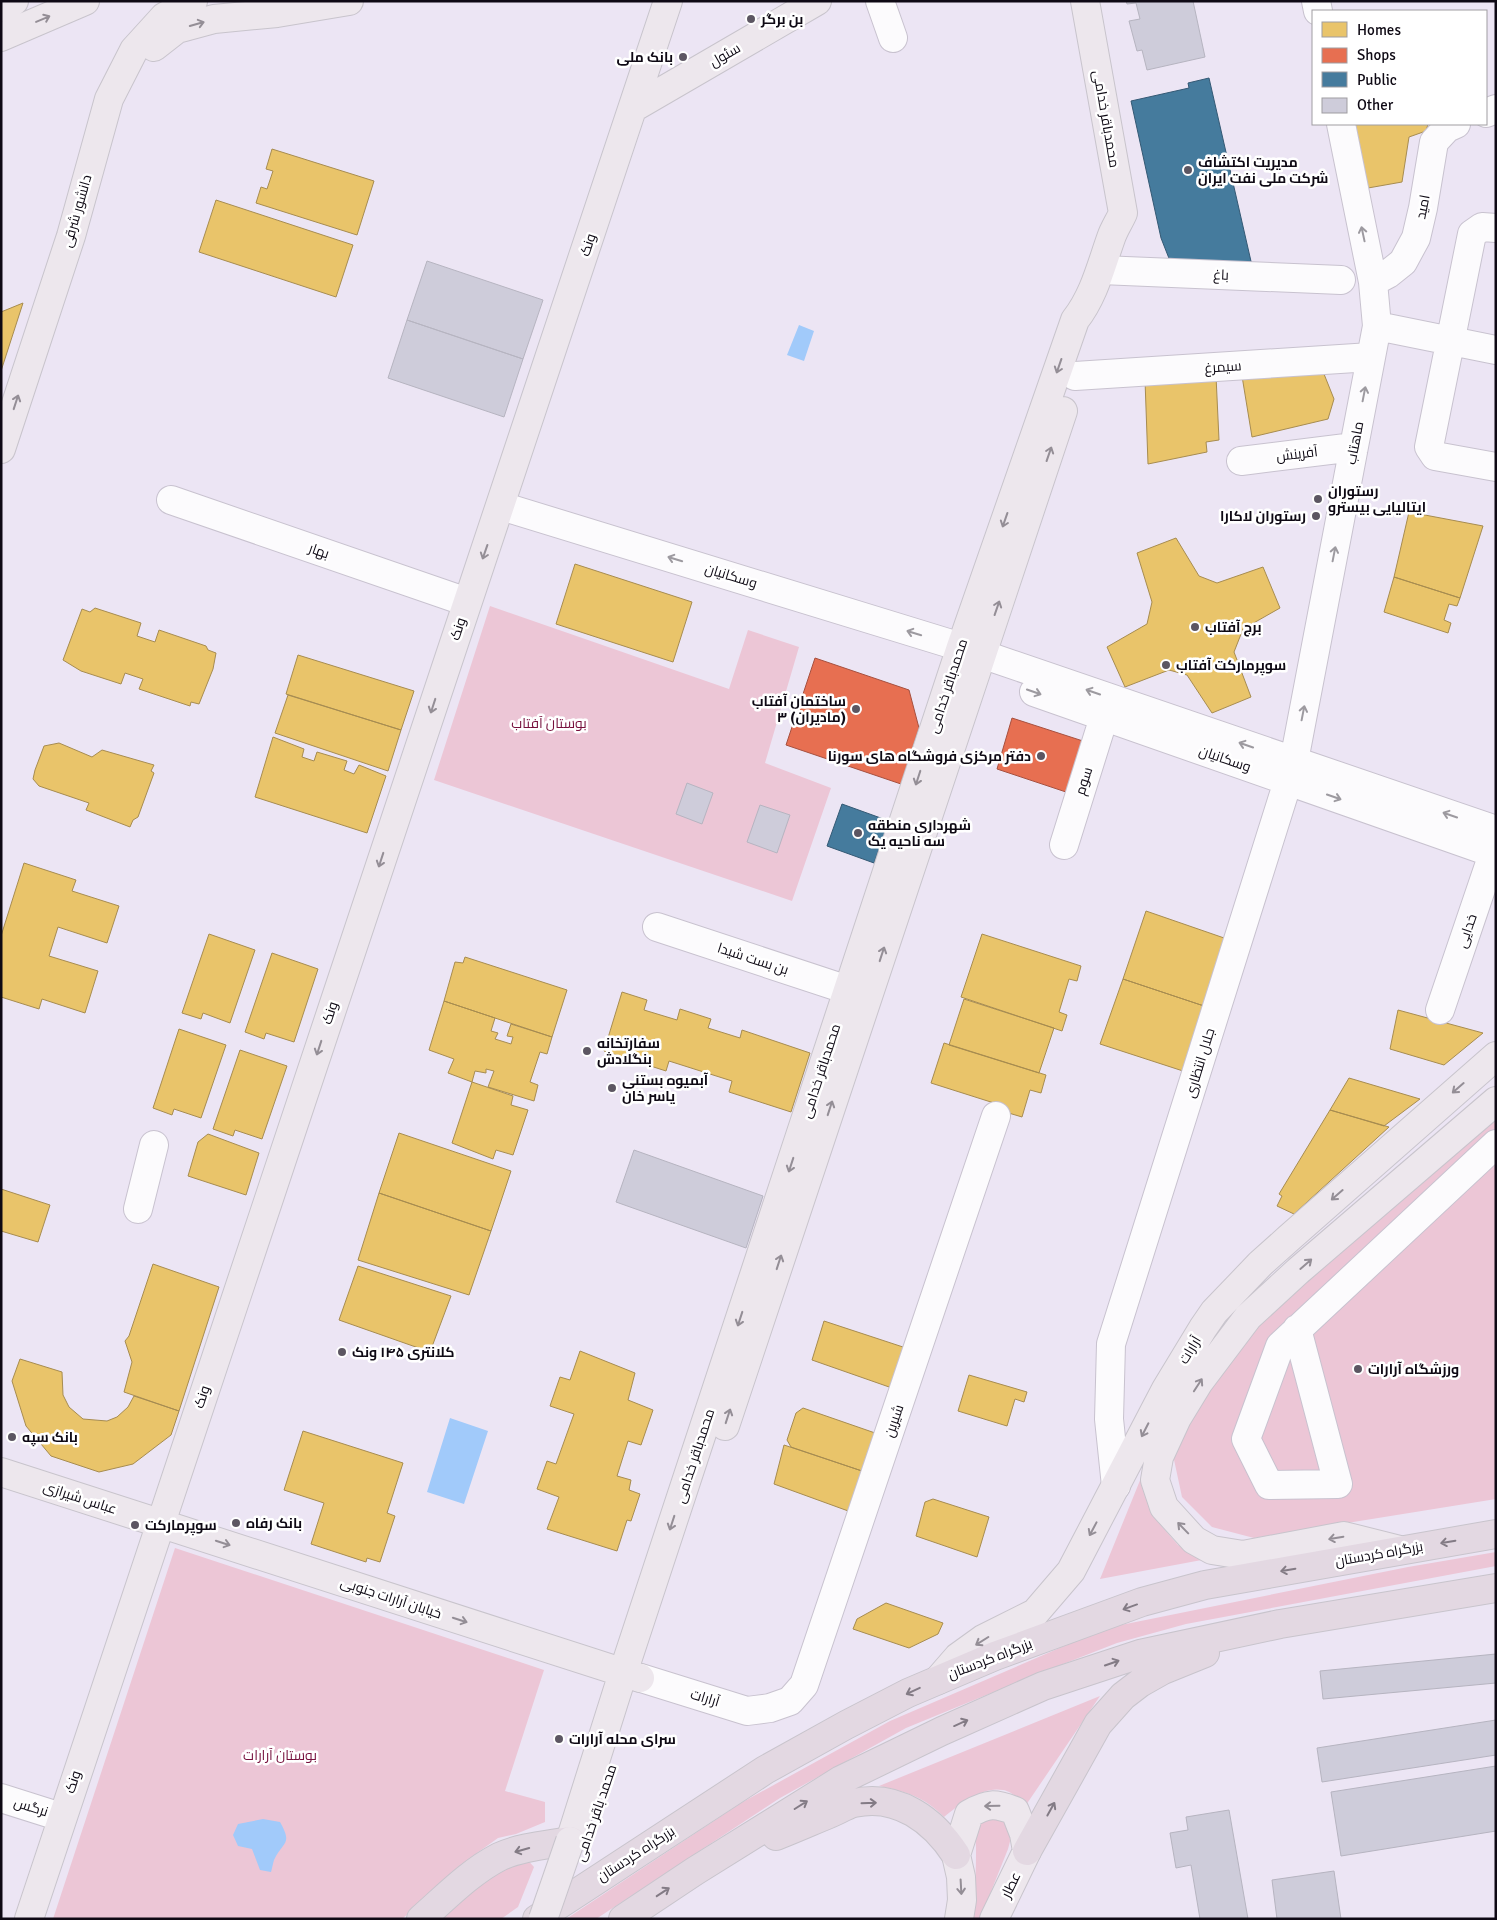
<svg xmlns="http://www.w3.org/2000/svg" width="1497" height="1920" viewBox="0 0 1497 1920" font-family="Signika,Cairo,sans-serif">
<rect width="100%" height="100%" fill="#ece5f4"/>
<path fill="#ecc6d6" d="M490,606L729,689L748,630L799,647L765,763L831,788L792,901L434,780Z
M1496,1110V1499L1254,1538L1212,1527L1182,1497L1173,1455L1186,1414L1254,1324Z
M1143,1473L1157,1521L1178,1545L1207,1559L1100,1579Z
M175,1548L544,1670L505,1791L545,1802V1822L516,1834L498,1838L477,1853L402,1919H53Z
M1496,1552V1566L1186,1624L1117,1643L1040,1673L906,1728L780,1798L596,1919H566L741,1803L890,1721L1106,1628L1408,1567Z
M1100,1696L1026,1805C1020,1800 1011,1791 1003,1790C982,1786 960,1804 944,1817C925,1797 905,1791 879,1786Z
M996,1812L1013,1830L1008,1849L980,1919H969C976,1895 976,1871 976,1847C976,1838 972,1833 973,1824Z
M523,1855L534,1867L518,1907L501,1919H437L510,1858Z"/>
<path fill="#a1cafa" d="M799,325L814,331L804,361L787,355Z
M450,1418L488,1431L464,1504L427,1492Z
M263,1819L280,1822C293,1845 283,1841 274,1860C273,1863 272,1869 271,1872L260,1870L252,1849L238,1846L233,1835L238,1824Z"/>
<path fill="#e9c46a" stroke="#a78c50" d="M1355,124H1428L1426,131L1409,137L1402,182L1368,188Z
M272,149L374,181L357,235L256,203L261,187L267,189L273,171L266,169Z
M216,200L353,245L336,297L199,252Z
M23,303L1,371V312Z
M1324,374L1334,399L1328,419L1252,437L1242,376Z
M1216,376L1219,440L1206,442L1207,452L1148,464L1145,380Z
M1409,512L1483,526L1460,598L1394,577Z
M1176,538L1199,576L1217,583L1263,567L1280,608L1243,629L1234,652L1251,697L1212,713L1187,675L1169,670L1125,687L1107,647L1147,624L1152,602L1137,553Z
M575,564L692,602L673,662L556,624Z
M1394,577L1460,598L1457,606L1449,604L1444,620L1451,623L1448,633L1384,612Z
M95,608L141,623L137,636L155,642L159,630L206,646L208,650L216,653L213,669L199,704L191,702L190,706L139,689L143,679L125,673L121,684L81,671L63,660L82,609L90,612Z
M298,655L414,691L401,730L286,694Z
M288,695L401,730L388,771L275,733Z
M273,737L304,749L302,757L314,761L317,752L347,761L344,770L354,774L359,765L386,776L367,833L255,797Z
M59,743L92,757L102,750L154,765L151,771L154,773L138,817L133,820L130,827L86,810L89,803L39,786L33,779L35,770L44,746Z
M24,863L76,880L72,891L119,906L107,943L58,927L49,956L98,971L85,1013L42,999L39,1009L1,997V936Z
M1146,911L1227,939L1204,1006L1123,979Z
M209,934L255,950L230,1023L203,1013L201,1019L182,1013Z
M982,934L1081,966L1077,981L1069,979L1059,1012L1067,1015L1062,1031L961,997Z
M272,953L318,969L294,1042L266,1033L264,1039L245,1032Z
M465,957L567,990L552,1037L444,1001L455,962L463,963Z
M1123,979L1204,1006L1183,1071L1100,1044Z
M622,992L647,1000L644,1010L677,1020L680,1009L711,1019L708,1028L740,1038L742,1030L810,1053L791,1112L729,1092L732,1081L669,1061L666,1071L604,1051Z
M964,999L1054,1028L1039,1073L949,1045Z
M444,1001L495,1018L491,1031L498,1033L495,1039L511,1044L513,1037L507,1036L511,1024L552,1037L547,1054L540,1052L530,1082L538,1085L534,1101L488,1087L494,1071L486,1069V1073L475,1071L472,1082L448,1073L454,1059L429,1050Z
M1398,1010L1483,1033L1444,1065L1390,1049Z
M179,1029L226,1045L201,1118L174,1109L172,1115L153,1108Z
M944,1043L1046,1075L1041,1093L1030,1090L1022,1117L992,1108L994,1103L931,1083Z
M240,1050L287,1066L262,1139L235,1130L233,1136L213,1129Z
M1349,1078L1420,1099L1384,1126L1330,1110Z
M472,1082L513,1096L511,1105L528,1110L513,1155L496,1150L493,1159L452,1143Z
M1330,1110L1389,1127L1294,1214L1277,1206L1282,1196L1279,1194Z
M399,1133L511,1171L491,1231L379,1193Z
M208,1134L259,1153L246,1195L188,1176L198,1142Z
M1,1189L50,1205L38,1242L1,1231Z
M379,1193L491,1231L469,1295L358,1260Z
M153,1264L219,1287L179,1411L124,1392L132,1362L125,1341L129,1336Z
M358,1266L451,1296L430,1352L339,1320Z
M824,1321L906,1348L892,1388L812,1360Z
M580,1351L635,1373L628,1400L653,1410L641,1445L628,1441L617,1476L631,1480L629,1490L640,1494L631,1521L627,1520L617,1551L547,1529L559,1497L537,1489L547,1461L556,1464L574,1414L550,1406L560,1377L570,1380Z
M20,1359L62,1372L63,1395L69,1407L83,1419L107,1421L117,1417L128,1407L134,1396L179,1411L171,1435L133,1464L99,1472L51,1456L26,1426L12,1381Z
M969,1375L1027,1392L1024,1402L1015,1399L1007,1426L958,1411Z
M803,1408L878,1434L865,1472L791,1447L787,1440L796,1413Z
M303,1431L403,1463L387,1513L395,1516L380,1562L367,1558L366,1562L311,1544L324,1503L284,1490Z
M784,1445L865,1472L851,1512L774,1484Z
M933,1499L989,1517L977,1557L916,1536L925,1502Z
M886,1603L943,1623L938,1634L909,1648L853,1629L857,1619Z"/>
<path fill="#e76f51" stroke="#a6503f" d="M815,658L909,690L919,728L901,784L786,745Z
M1012,718L1086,742L1069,793L997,769Z"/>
<path fill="#457b9d" stroke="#345974" d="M1209,78L1253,270L1172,266L1161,238L1131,101L1189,88L1188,83Z
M842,804L889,821L874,863L827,846Z"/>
<path fill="#ceccda" stroke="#b6b4c0" d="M1126,1H1193L1205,57L1147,70L1142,50L1137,51L1129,21L1140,19L1136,3L1127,4Z
M427,261L543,300L523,359L407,320Z
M407,320L523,359L504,417L388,378Z
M687,783L713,793L702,824L676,814Z
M760,805L790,815L777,853L747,842Z
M634,1150L763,1196L746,1248L616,1202Z
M1496,1654V1683L1323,1699L1320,1671Z
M1496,1720V1755L1322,1782L1317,1748Z
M1496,1766V1831L1341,1856L1331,1792Z
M1229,1810L1248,1919H1200L1191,1865L1176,1868L1170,1833L1188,1830L1186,1817Z
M1334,1871L1341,1919H1277L1272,1880Z"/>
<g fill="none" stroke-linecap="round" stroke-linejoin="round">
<g stroke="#c8c2cf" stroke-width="30">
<path id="minor" d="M880,1L893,38
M1316,1L1318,11
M1486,113L1496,109
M1496,228L1482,227L1472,234L1429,447L1435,456L1496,467
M1101,270L1341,280
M1373,282L1388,274L1403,262L1416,238L1423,208L1434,142L1447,128L1456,124
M1377,326L1496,350
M1075,376L1371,357
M1241,461L1354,447
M171,500L467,602
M501,506L961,647L1496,830
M1034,692L1496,854
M1294,761L1377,326L1373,282L1341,124
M1064,845L1104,717
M657,927L848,990
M1440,1010L1496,845
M138,1209L154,1145
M1297,1329L1338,1484L1269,1485L1246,1439L1280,1346L1496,1144
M1116,1486L1109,1419L1111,1344L1288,781
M641,1678L747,1711L770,1708L790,1701L804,1685L996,1116
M1,1798L61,1817"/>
</g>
<g stroke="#c8c4cc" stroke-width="30">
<path id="major" d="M1,7L14,1
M1,37L85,1
M154,47L177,29L214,19L277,13L349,1
M633,108L817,1
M1,449L71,236L109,99L134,50L164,17L193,1
M725,1426L1063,411
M1,1472L640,1678
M1400,1550L1344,1536L1243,1555L1212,1550L1194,1540L1164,1507L1155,1480L1159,1457L1177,1418L1199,1382L1248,1317L1298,1271L1496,1101
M938,1680L958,1657L983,1639L1035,1613L1071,1571L1166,1389L1203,1328L1214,1312L1260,1264L1289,1238L1496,1056
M570,1841L623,1673L961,647L1075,320C1094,296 1101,266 1111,238C1114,229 1119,222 1123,213L1085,1
M29,1919L668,1
M959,1919L962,1900L961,1877L956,1855L969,1814C988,1803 995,1803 1015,1811L1024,1834L1027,1851L994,1919"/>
</g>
<g stroke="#c8c4cc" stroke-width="30">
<path id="highway" d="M776,1836C794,1829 812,1821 829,1814C837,1811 846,1805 854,1803C898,1793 934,1821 956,1855
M1027,1851L1098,1724L1123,1696L1140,1683L1163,1670L1205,1653
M421,1919C445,1898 470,1872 499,1857C520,1847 547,1845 570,1841
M537,1919L765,1770L846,1725L908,1693L995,1656L1142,1602L1205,1585L1496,1534
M623,1919L695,1871L841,1780L942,1731L1043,1686L1140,1654L1280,1624L1496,1588"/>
</g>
<use href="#minor" stroke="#fcfbfd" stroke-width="28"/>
<use href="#major" stroke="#ede7ed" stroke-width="28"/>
<use href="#highway" stroke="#e3d8e2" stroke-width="28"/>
<g stroke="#c8c4cc" stroke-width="30" stroke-linecap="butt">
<path id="major-bridge" d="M543,1919L570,1841"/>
</g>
<use href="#major-bridge" stroke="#ede7ed" stroke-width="28"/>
</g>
<defs><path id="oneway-shaft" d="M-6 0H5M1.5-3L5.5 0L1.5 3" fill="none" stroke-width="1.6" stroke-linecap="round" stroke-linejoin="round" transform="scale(1.25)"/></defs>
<g stroke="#948e96">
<use href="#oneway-shaft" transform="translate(43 19) rotate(-23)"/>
<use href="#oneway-shaft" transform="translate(197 24) rotate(-16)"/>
<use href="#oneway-shaft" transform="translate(1059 366) rotate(109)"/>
<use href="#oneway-shaft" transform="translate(16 402) rotate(-72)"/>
<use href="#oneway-shaft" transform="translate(1049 454) rotate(-71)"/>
<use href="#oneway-shaft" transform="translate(1005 520) rotate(109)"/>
<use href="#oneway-shaft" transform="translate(485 552) rotate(109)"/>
<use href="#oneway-shaft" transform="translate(997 608) rotate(-71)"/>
<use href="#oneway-shaft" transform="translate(433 706) rotate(108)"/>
<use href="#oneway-shaft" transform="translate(918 778) rotate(108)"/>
<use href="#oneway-shaft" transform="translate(381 860) rotate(108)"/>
<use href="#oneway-shaft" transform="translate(882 954) rotate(-72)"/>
<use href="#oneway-shaft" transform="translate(319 1048) rotate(108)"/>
<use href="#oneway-shaft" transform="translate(1458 1088) rotate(139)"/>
<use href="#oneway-shaft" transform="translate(830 1108) rotate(-72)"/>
<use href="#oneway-shaft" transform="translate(791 1165) rotate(108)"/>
<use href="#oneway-shaft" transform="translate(1337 1195) rotate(139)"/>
<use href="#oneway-shaft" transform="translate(779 1262) rotate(-72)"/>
<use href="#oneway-shaft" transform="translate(1306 1264) rotate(-41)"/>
<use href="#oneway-shaft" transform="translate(740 1319) rotate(108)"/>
<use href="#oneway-shaft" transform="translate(1198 1385) rotate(-57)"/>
<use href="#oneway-shaft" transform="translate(728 1416) rotate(-72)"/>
<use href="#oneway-shaft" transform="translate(1145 1430) rotate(117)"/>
<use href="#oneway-shaft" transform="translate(672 1523) rotate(108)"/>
<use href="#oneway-shaft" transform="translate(1183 1528) rotate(-134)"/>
<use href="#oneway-shaft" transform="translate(1093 1529) rotate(118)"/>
<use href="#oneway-shaft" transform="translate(1336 1538) rotate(170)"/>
<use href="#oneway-shaft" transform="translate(223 1543) rotate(18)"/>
<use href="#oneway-shaft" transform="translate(460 1620) rotate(18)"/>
<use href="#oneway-shaft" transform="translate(982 1641) rotate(148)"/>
<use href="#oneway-shaft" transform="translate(992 1806) rotate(179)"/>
<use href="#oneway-shaft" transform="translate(961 1887) rotate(87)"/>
</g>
<g stroke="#9d9aa0">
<use href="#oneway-shaft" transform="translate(1363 234) rotate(-102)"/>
<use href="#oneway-shaft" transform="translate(1364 394) rotate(-79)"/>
<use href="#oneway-shaft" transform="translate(1334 554) rotate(-79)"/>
<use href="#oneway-shaft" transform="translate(675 559) rotate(-163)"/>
<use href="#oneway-shaft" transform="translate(914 633) rotate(-163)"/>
<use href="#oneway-shaft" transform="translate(1034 692) rotate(19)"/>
<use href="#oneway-shaft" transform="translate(1093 692) rotate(-161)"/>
<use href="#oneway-shaft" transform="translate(1303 713) rotate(-79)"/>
<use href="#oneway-shaft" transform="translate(1246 745) rotate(-161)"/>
<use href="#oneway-shaft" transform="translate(1334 797) rotate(19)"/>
<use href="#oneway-shaft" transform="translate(1450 815) rotate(-161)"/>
</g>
<g stroke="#837b85">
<use href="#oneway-shaft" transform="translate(1448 1542) rotate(170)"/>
<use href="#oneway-shaft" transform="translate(1288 1570) rotate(170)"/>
<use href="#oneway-shaft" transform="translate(1130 1607) rotate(160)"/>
<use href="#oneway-shaft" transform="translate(1112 1663) rotate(-19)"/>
<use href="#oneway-shaft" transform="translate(913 1691) rotate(155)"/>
<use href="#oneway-shaft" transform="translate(961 1723) rotate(-24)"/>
<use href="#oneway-shaft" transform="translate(869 1803) rotate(-2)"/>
<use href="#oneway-shaft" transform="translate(801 1805) rotate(-32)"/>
<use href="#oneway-shaft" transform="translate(1051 1809) rotate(-61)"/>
<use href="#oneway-shaft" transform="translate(522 1850) rotate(164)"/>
<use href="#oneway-shaft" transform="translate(663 1892) rotate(-33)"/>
</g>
<g fill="#5c5662" stroke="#fff" stroke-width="2">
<circle cx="751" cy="19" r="5"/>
<circle cx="683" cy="57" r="5"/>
<circle cx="1188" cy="170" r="5"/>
<circle cx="1318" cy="499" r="5"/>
<circle cx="1316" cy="516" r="5"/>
<circle cx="1195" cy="627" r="5"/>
<circle cx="1166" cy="665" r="5"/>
<circle cx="856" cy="709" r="5"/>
<circle cx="1041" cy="756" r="5"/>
<circle cx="858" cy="833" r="5"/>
<circle cx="587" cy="1051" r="5"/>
<circle cx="612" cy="1088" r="5"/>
<circle cx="342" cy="1352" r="5"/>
<circle cx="1358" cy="1369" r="5"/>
<circle cx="12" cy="1437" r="5"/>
<circle cx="236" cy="1523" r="5"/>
<circle cx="135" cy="1525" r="5"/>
<circle cx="559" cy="1739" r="5"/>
</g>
<g text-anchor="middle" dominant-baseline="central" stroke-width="5" stroke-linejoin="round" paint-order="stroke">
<g font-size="14" font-weight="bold" fill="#0e0914" stroke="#fff" text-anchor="start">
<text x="761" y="19">بن برگر</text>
<text x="673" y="57" text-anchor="end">بانک ملی</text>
<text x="1198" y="162">مدیریت اکتشاف<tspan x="1198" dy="16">شرکت ملی نفت ایران</tspan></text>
<text x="1328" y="491">رستوران<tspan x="1328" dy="16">ایتالیایی بیسترو</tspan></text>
<text x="1306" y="516" text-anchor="end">رستوران لاکارا</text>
<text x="1205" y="627">برج آفتاب</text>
<text x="1176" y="665">سوپرمارکت آفتاب</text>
<text x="846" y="701" text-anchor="end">ساختمان آفتاب<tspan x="846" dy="16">۳ (مادیران)</tspan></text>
<text x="1031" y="756" text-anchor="end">دفتر مرکزی فروشگاه های سورنا</text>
<text x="868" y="825">شهرداری منطقه<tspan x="868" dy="16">سه ناحیه یک</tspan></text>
<text x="597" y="1043">سفارتخانه<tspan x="597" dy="16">بنگلادش</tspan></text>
<text x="622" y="1080">آبمیوه بستنی<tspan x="622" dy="16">یاسر خان</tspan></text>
<text x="352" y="1352">کلانتری ۱۴۵ ونک</text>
<text x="1368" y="1369">ورزشگاه آرارات</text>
<text x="22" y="1437">بانک سپه</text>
<text x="246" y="1523">بانک رفاه</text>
<text x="145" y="1525">سوپرمارکت</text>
<text x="569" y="1739">سرای محله آرارات</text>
</g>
<g font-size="14" fill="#0e0914" stroke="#fff">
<text transform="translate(725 55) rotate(-30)">سئول</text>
<text transform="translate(1106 119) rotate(80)">محمدباقر خدامی</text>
<text transform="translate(1423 207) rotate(-79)">امید</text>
<text transform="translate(77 211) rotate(-74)">دانشور شرقی</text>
<text transform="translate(588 245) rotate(-72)">ونک</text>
<text transform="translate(1221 275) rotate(2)">باغ</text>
<text transform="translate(1223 367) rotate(-4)">سیمرغ</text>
<text transform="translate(1355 443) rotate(-79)">ماهتاب</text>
<text transform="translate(1297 454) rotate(-7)">آفرینش</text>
<text transform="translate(319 551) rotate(19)">بهار</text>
<text transform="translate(731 576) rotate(17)">وسکانیان</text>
<text transform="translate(458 629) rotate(-72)">ونک</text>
<text transform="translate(948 686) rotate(-72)">محمدباقر خدامی</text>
<text transform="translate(1225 759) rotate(19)">وسکانیان</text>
<text transform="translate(1084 781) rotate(-72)">سوم</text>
<text transform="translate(1467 931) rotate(-71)">خدایی</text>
<text transform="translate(753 959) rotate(18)">بن بست شیدا</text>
<text transform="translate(330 1013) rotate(-72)">ونک</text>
<text transform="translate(1200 1063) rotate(-73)">جلال انتظاری</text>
<text transform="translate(821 1071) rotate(-72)">محمدباقر خدامی</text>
<text transform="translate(1190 1350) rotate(-59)">آرارات</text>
<text transform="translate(202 1397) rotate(-72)">ونک</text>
<text transform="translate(894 1421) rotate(-71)">شیرین</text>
<text transform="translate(695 1456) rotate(-72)">محمدباقر خدامی</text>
<text transform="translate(80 1498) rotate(18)">عباس شیرازی</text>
<text transform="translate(1379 1554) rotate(-10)">بزرگراه کردستان</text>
<text transform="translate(391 1598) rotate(18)">خیابان آرارات جنوبی</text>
<text transform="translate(990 1659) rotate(-21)">بزرگراه کردستان</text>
<text transform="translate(705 1698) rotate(17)">آرارات</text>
<text transform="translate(73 1782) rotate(-72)">ونک</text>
<text transform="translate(31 1807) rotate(18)">نرگس</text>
<text transform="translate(596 1813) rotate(-71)">محمد باقر خدامی</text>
<text transform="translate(636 1854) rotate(-33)">بزرگراه کردستان</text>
<text transform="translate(1011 1885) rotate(-64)">عطار</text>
</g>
<g font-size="14" fill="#760f3c" stroke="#fff">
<text x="549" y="723">بوستان آفتاب</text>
<text x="280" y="1755">بوستان آرارات</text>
</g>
</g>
<rect width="1497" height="1920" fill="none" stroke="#0e0914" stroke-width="5"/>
<rect x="1312" y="10" width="175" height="115" fill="#ffffff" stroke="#9f9da1"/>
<rect x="1322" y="22" width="25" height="15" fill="#e9c46a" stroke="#9f9da1"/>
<text x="1357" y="35" font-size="15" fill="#0e0914">Homes</text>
<rect x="1322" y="48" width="25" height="15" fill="#e76f51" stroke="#9f9da1"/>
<text x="1357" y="60" font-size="15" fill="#0e0914">Shops</text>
<rect x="1322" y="72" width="25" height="15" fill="#457b9d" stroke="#9f9da1"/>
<text x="1357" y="85" font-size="15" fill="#0e0914">Public</text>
<rect x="1322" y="98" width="25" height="15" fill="#ceccda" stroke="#9f9da1"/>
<text x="1357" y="110" font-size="15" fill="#0e0914">Other</text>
</svg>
